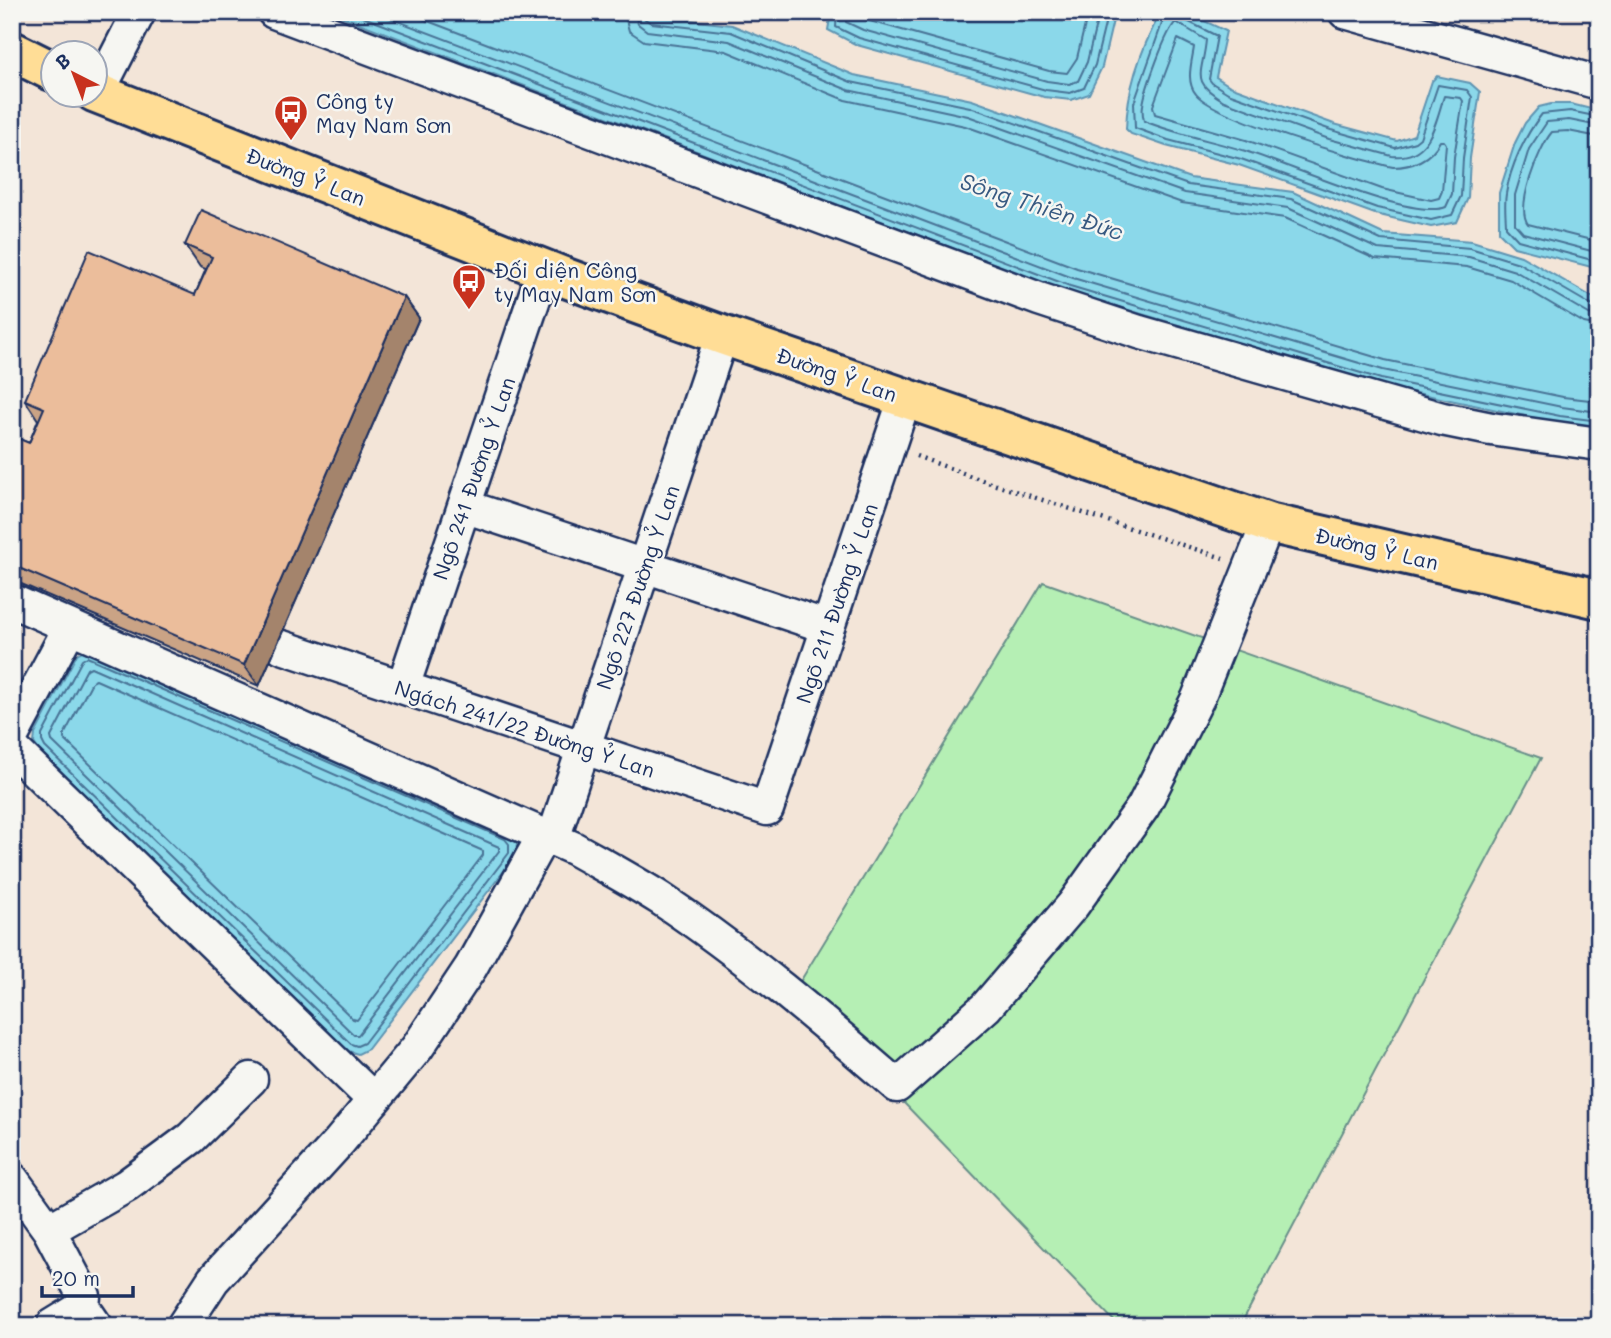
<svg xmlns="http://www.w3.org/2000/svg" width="1611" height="1338" viewBox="0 0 1611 1338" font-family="Mali,sans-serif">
<rect width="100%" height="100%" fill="#f3e5d8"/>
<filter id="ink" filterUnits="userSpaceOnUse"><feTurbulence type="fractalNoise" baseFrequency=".0143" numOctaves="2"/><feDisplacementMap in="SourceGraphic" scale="14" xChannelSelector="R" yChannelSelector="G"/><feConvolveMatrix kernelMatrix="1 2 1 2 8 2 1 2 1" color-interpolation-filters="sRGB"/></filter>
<g filter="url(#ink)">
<path fill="#b5efb4" stroke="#688f89" stroke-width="2" d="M1043,582L1541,758L1240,1326H1119L795,990Z"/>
<path fill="#8bd8ea" stroke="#5e94b2" stroke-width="2" d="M330,12H643L653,16L732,25L854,75L972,100L1190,178L1293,192L1383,234L1472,241L1521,256L1599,301V428L1559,423L1379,385L1068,292Z
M831,12H1115L1102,67L1089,94L1071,100L1044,97L857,45L828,30Z
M1161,12H1185L1226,31L1216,77L1230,86L1334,124L1397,141L1414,135L1432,81L1437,76L1470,83L1480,92L1470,158L1468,198L1457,222L1431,227L1375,214L1239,165L1166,146L1131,134L1126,129C1127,89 1142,47 1161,12Z
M1551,104H1571L1599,111V269L1514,247L1499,232V193L1515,143L1525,123L1539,107Z
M86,649L510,834L517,842L516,855L368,1049L358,1054L348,1051L39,751L34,743L35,734L77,654Z"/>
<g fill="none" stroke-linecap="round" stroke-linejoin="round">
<path stroke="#487396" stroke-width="2" d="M350,12L1070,286L1381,379L1560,416L1599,421
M374,12L1073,278L1383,370L1562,407L1599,412
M404,12L1077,268L1385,360L1563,397L1599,401
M624,12L629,31L644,41L726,51L845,100L965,126L1182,203L1285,218L1375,259L1467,267L1511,280L1584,323L1599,326
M634,12L638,24L647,31L729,41L848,90L968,116L1185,193L1288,208L1378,249L1469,257L1515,271L1589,314L1599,316
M643,12L645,19L651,23L731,32L851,82L970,107L1188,185L1291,199L1381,240L1470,248L1519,263L1593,306L1599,307
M837,12L836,27L859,38L1046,90L1070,93L1084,88L1095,65L1108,12
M846,12V22L863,30L1047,81L1069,84L1078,81L1087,62L1099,12
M857,12L858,16L866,20L1049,71L1067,73L1077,58L1088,12
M1166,12L1134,103L1135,128L1168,140L1241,159L1377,208L1431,220L1452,215L1461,196L1463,158L1472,97L1467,90L1438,85L1420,138L1415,142L1395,148L1331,130L1228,93L1212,83L1209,79L1217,36L1187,21L1184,12
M1176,22L1206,40C1203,74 1189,81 1224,101L1329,139L1392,156C1430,160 1435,124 1444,96L1461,98L1463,101L1454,157L1452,194L1446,207C1411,221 1284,162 1242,150C1209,140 1176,134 1144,121C1143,117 1142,111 1143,105C1145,90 1166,30 1176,22Z
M1178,39L1194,47C1192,62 1185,81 1196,94C1215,118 1359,160 1393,167C1412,167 1431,159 1440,141H1444L1446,144L1442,191L1439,198L1431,200L1382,189L1246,140L1155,114L1153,106Z
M1599,117L1570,111L1542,114C1525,135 1510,167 1506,194C1504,205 1506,217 1506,227L1518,240L1599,262
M1599,126L1569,120L1547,122L1529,149L1515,195V224L1523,233L1599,253
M1599,137L1568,131L1552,132C1539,147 1515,207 1528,224L1599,242
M87,657L505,839L509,844V853L364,1043L357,1046L351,1044L45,747L42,741V735L82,660Z
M91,667L499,847V851L358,1035H354L52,741L51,737L87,669Z
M96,680L483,851V855L357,1020L353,1019L64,739V735L92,682Z"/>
<g stroke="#1b2f5e" stroke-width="37">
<path id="minor" d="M274,12L1039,299L1139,332L1442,419L1491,429L1599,444
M1345,12L1599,83
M97,94L139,12
M464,506L828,627
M12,601L573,848C603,865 633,881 661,899C745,955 821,1020 897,1086L986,1007L1073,905L1143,807L1198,698L1268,523
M282,647L767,809L905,398
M403,687L544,269
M12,736L70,627
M12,748L374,1100
M553,839L722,335
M12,1179L49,1230L84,1296L83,1307L96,1326
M49,1230L126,1186L191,1138L251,1079
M52,1326L83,1307
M183,1326L213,1280L339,1142L417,1048L471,967L544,835"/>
</g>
<g stroke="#1b2f5e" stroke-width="44">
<path id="major" d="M12,51L52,71
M94,92L566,278L722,335L1268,523L1599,599"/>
</g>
<path stroke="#1b2f5e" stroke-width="4.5" stroke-dasharray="2 5" stroke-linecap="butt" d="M916,456L993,484L1223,558"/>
<use href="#minor" stroke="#f6f6f2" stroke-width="32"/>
<use href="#major" stroke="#ffdd96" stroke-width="38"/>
</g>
<path fill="#caa385" stroke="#1b2f5e" stroke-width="2" d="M185,245L404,297L419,318L259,686L12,580V436L29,443L38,420L25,400L195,295L206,269L200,267Z"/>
<path fill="#a4846c" stroke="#1b2f5e" stroke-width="2" d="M404,297L419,318L259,686L244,665Z"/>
<path fill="#ebbd9b" stroke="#1b2f5e" stroke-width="2" d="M201,210L404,297L244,665L12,565V436L29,443L44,408L25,400L89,250L195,295L212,257L185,245Z"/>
</g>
<defs>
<g id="bus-pin" transform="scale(1.75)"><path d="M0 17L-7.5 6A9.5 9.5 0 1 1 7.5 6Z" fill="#c8321e" stroke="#f6f6f2"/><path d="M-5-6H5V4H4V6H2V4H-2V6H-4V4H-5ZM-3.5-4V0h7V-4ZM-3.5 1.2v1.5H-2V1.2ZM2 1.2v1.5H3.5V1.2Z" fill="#fff"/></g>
</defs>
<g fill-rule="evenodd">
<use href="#bus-pin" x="291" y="112"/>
<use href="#bus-pin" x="469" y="281"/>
</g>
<g text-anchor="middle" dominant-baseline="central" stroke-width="5" stroke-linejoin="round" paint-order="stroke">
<g font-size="21" fill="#1b2f5e" stroke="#f6f6f2" text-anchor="start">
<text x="316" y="100">Công ty<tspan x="316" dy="24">May Nam Sơn</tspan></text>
<text x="494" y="269">Đối diện Công<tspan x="494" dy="24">ty May Nam Sơn</tspan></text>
</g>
<g font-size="21" fill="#1b2f5e" stroke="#f6f6f2">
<text transform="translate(306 176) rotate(21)">Đường Ỷ Lan</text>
<text transform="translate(837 374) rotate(19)">Đường Ỷ Lan</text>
<text transform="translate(473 478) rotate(-71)">Ngõ 241 Đường Ỷ Lan</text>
<text transform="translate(1377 548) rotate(13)">Đường Ỷ Lan</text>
<text transform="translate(637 587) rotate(-71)">Ngõ 227 Đường Ỷ Lan</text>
<text transform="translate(836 603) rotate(-71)">Ngõ 211 Đường Ỷ Lan</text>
<text transform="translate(525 728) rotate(18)">Ngách 241/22 Đường Ỷ Lan</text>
</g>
<g font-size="23" font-style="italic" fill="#375981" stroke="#f6f6f2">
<text transform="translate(1042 206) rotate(18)">Sông Thiên Đức</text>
</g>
</g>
<rect width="1611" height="1338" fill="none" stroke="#f6f6f2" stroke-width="42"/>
<rect x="21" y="21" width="1569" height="1296" fill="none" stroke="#1b2f5e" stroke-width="2.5" filter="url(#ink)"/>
<g transform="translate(74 74) rotate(318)"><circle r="33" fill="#f6f6f2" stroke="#9ea6b7" stroke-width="2"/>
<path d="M0-5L12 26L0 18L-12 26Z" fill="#c8321e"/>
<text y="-10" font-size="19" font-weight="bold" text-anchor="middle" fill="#1b2f5e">B</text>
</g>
<path d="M42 1286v10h91v-10" fill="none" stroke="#1b2f5e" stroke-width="3.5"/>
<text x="52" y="1286" font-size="21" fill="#1b2f5e" stroke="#f6f6f2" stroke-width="5" paint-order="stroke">20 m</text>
</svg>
